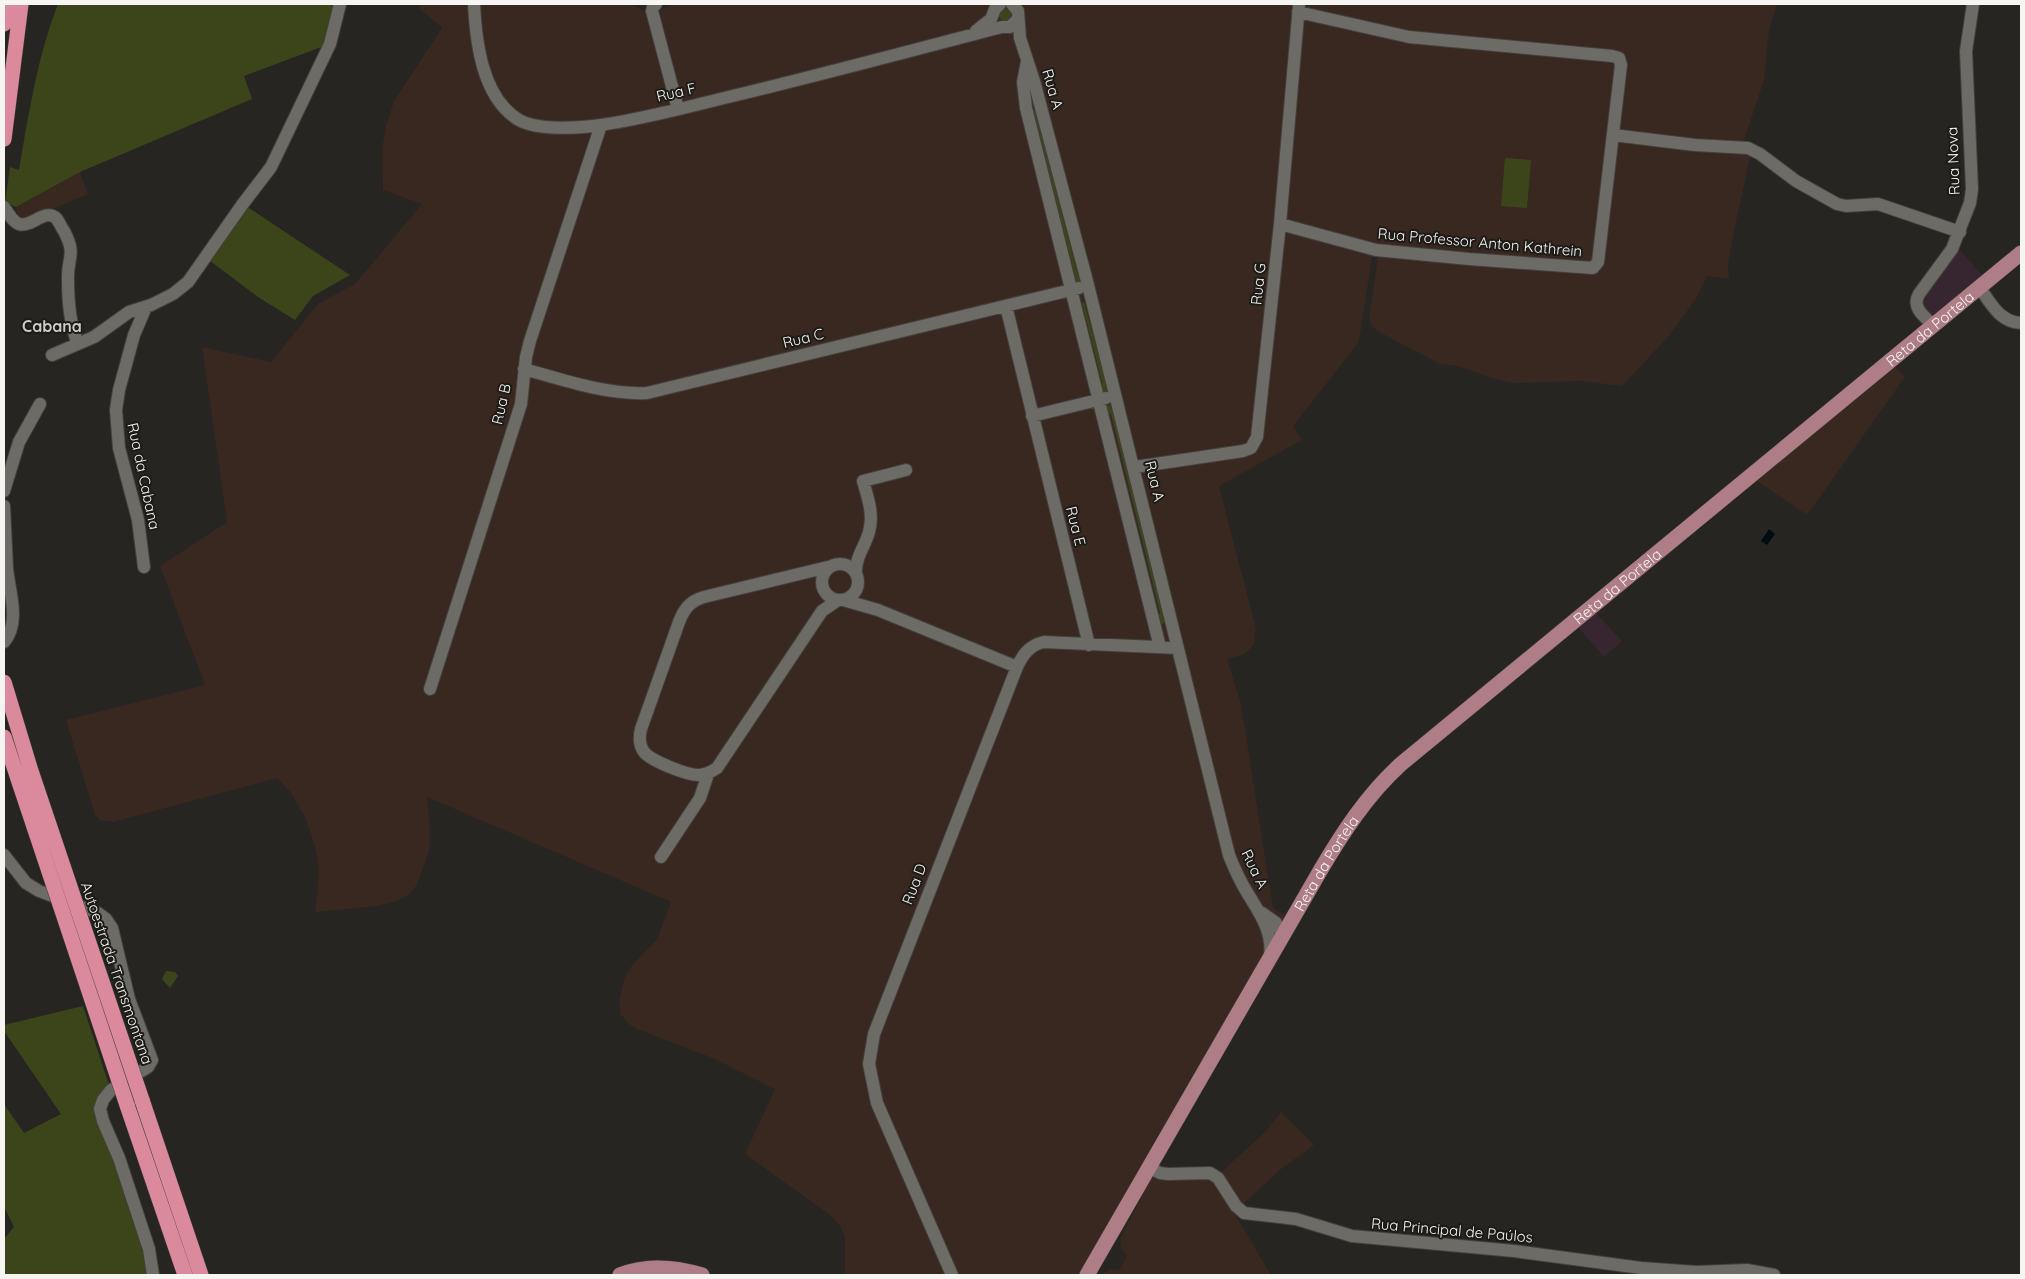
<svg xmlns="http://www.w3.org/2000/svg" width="2025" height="1279" viewBox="0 0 2025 1279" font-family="Quicksand,sans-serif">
<rect width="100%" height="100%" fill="#262521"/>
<path fill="#372630" d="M1957,247L1983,276L1932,320L1920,304V299Z
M1595,612L1622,641L1604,657L1578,627Z"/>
<path fill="#39281f" d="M421,4H632L649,14L673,4H1777L1769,30L1764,80L1742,146L1752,149L1733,236L1728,265L1729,279L1707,276L1695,300L1668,337L1622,386L1582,381L1514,383L1495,379L1457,366L1440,364L1377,331L1371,325L1369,318L1378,257H1372L1359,342L1293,426L1302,440L1219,486L1256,629L1254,644L1250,649L1242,655L1227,659L1241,704L1273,908L1287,916L1081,1275H845V1237L840,1226L830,1215L745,1154L775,1089L715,1059L637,1029L630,1025L621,1015L619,1001L624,979L632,965L657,939L671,902L427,797L430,828L429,851L417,885L408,895L397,901L378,906L315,912L319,873L315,846L305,817L291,793L277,778L113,822L100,820L95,815L66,720L205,685L160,566L227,522L202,347L271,362L318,304L356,283L422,204L383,190L382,150L386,126L394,101L442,28L420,9Z
M80,172L88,194L24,221H20L16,207Z
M1893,365L1905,377L1807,515L1757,481Z
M1281,1112L1314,1145L1280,1170L1241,1206L1220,1173L1265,1132Z
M1153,1175L1205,1177L1216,1182L1271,1275H1101L1110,1269L1120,1270L1127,1255L1121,1248L1120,1239Z"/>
<path fill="#3c451a" d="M58,4H337L324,46L244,76L252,99L80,172L16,207L5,202L10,167L19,170C29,113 37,58 58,4Z
M999 15a6 6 0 1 1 12 0a6 6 0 1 1-12 0Z
M1032,109L1036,110L1077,272L1080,279V282L1074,284V272Z
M1505,158L1531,160L1527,208L1501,206Z
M246,206L350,275L313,296L295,320L258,297L209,260Z
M1084,302L1108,388L1107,392L1102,394L1100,388L1102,382L1082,303Z
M1109,405L1112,407L1166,620L1162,625H1160L1158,617L1160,613L1111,414H1108L1106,406Z
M166,971L175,972L178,976L170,988L162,979Z
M83,1006L109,1085L98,1100L151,1275H4V1239L14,1227L4,1207V1104L24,1133L61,1114L4,1031V1025Z"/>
<path fill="#000c13" d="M1769,529L1775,534L1767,545L1761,541Z"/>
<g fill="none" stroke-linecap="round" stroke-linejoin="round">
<g stroke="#42413d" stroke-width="14">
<path id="minor" d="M474,4C476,42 482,98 519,120C539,131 579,128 601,125C650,118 698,104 745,93C831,72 917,49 1002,27H1010L1018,19
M656,4L653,7L652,11L678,109
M1012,4L1018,11L1020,38L1034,81L1088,285L1229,855C1234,868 1240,881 1248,894C1261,915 1273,932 1270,958
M976,31L991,19L995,9L1000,4
M1027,61L1023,82L1026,108L1160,647
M1613,135L1695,145L1748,148L1760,154L1796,181L1837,204L1846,206L1878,204L1960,232
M4,207C8,213 13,222 19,224C31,228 45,208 56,218C59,221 61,227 64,231C77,256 67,256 68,280C68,301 70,325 78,344
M1280,224L1376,250L1469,259L1593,268L1598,262L1621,65L1619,58L1612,56L1409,37L1298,12
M1980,288C1991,304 2000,322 2021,323
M1006,306L1089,645
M1934,326C1924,316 1911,308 1919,294L1952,249L1970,203L1972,189L1966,51L1973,4
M52,355L94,337L129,312L151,305L173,294L188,282L242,205L271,167L330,44L340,4
M524,369C564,380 606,395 647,393L1079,288
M1032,416L1106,398
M1135,467L1243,451L1251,448L1257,437L1280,224L1299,5
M4,491L19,442L40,404
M4,506C5,526 6,547 7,568C9,591 21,622 4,642
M822 582a18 18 0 1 1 36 0a18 18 0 1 1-36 0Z
M832,566L704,597C690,601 684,609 679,622L641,729C639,737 639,745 644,752C651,761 687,775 698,775C705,775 711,772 717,768L822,611L838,600
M144,567L138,520L119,448L116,410L119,390L134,335L146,307
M856,574C855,557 865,547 869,532C874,515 868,498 863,481L906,470
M843,600L878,610L1017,667
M430,689L521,404L526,357L530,341L601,125
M4,855L26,883L39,891L98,913L106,919L112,928L129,999L152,1060L148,1067L111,1090L103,1100L100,1109L103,1121L119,1158L149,1249L153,1275
M661,857L700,798L708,774
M1262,913L1276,923L1283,936
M1150,1168L1160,1173L1168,1174L1210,1173L1218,1178L1236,1206L1244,1213L1296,1219L1352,1236L1514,1251L1641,1268L1696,1272L1747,1270L1774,1275
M952,1275L877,1103L869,1064L874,1034L1017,667C1023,654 1030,645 1044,642L1178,648"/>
</g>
<g stroke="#42413d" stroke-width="16">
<g id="major">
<path d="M620,1275C647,1264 675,1267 702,1275"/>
<path id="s1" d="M1087,1275L1320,871C1343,832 1367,795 1401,764L2021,253"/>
</g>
</g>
<g stroke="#42413d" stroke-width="16">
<path id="highway" d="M4,24L6,4
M4,139L21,4
M142,1100L201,1275
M127,1105L185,1275"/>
</g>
<use href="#minor" stroke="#6d6b66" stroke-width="12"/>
<use href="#major" stroke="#af7d86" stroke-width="15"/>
<use href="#highway" stroke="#db899c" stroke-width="15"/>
<g stroke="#42413d" stroke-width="16" stroke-linecap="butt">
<path id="highway-bridge" d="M4,682L31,771L142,1100
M4,737L127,1105"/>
</g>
<use href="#highway-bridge" stroke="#db899c" stroke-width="15"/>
</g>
<g text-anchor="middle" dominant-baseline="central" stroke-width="4" stroke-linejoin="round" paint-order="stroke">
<g font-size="15" fill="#f6f5f2" stroke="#1d1b17">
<text transform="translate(1053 89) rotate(74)">Rua A</text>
<text transform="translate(676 92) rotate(-13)">Rua F</text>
<text transform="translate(1953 161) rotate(-92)">Rua Nova</text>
<text transform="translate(1480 242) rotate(5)">Rua Professor Anton Kathrein</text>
<text transform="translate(1258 284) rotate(-84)">Rua G</text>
<text stroke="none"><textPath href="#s1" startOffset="1286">Reta da Portela</textPath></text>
<text transform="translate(803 338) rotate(-14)">Rua C</text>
<text transform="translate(501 404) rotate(-77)">Rua B</text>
<text transform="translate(144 476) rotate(78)">Rua da Cabana</text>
<text transform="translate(1155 481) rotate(76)">Rua A</text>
<text transform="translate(1076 526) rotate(76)">Rua E</text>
<text stroke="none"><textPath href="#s1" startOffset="881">Reta da Portela</textPath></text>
<text stroke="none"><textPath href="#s1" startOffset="476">Reta da Portela</textPath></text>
<text transform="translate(1255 869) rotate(64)">Rua A</text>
<text transform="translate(914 884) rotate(-69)">Rua D</text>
<text transform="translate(117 973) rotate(71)">Autoestrada Transmontana</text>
<text transform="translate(1452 1230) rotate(5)">Rua Principal de Paúlos</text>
</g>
<g font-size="16" font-weight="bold" fill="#ceccc6" stroke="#1d1b17">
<text x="52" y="326">Cabana</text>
</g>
</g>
<rect width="2025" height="1279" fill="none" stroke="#f6f5f2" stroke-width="10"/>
</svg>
